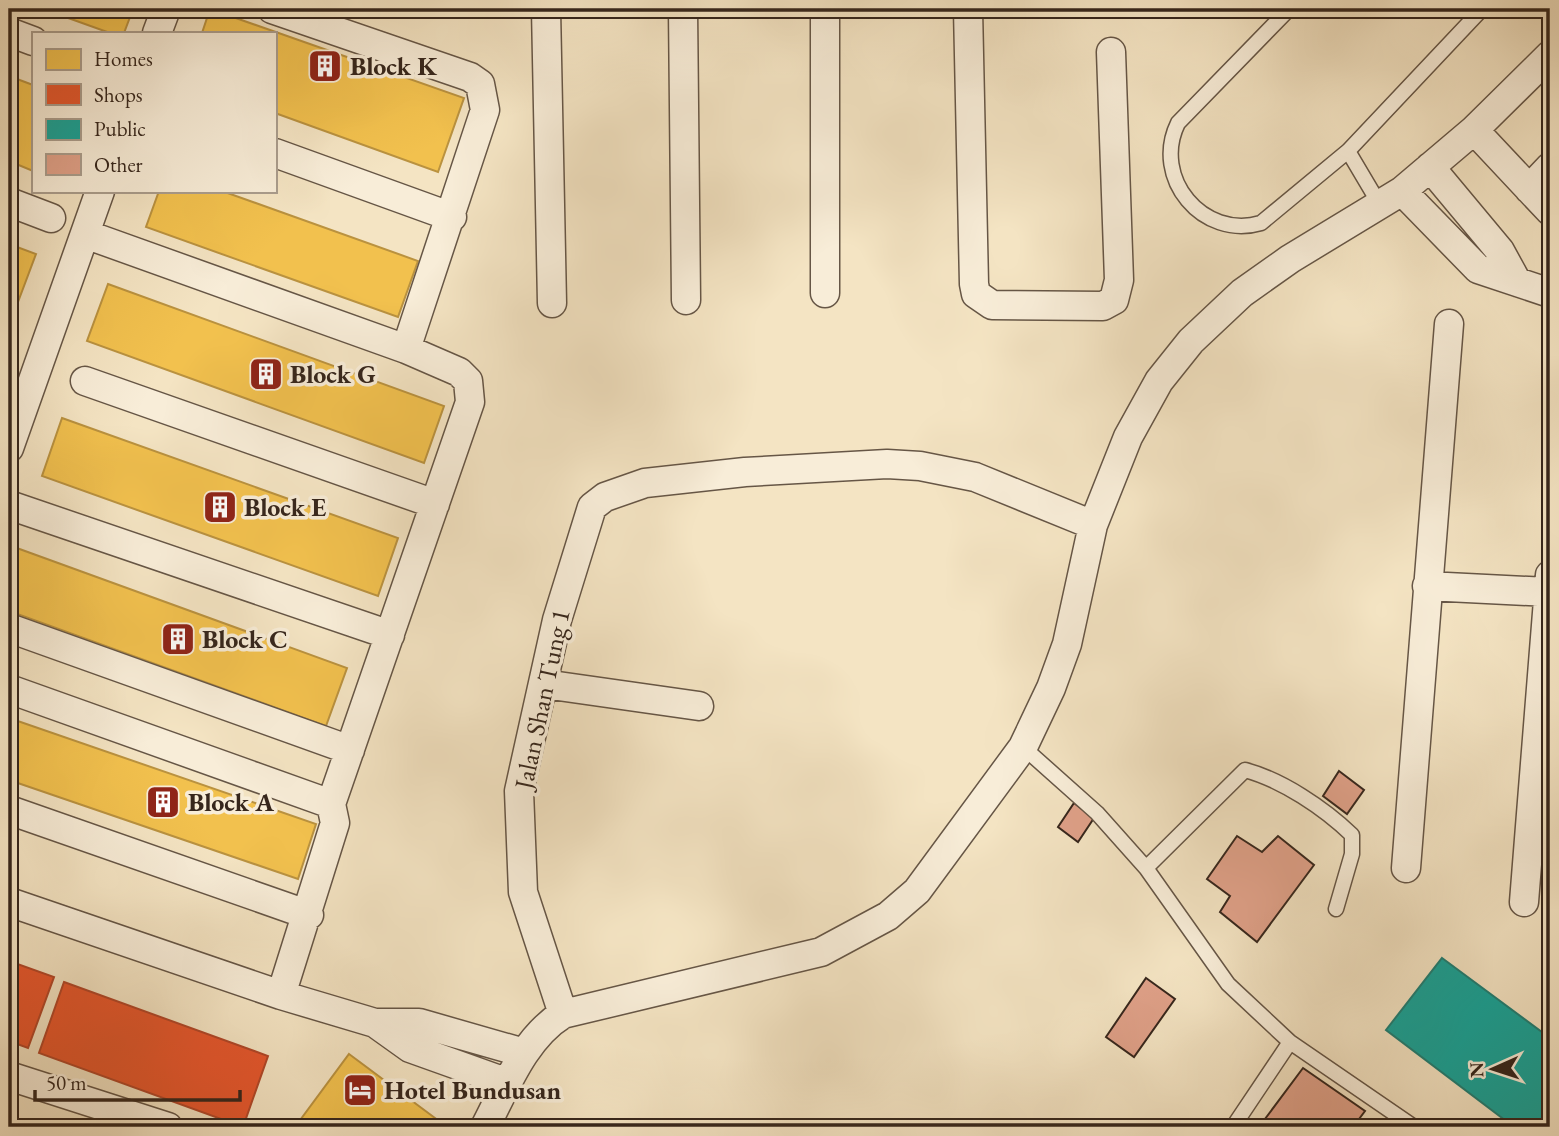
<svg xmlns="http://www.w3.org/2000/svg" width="1559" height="1136" viewBox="0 0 1559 1136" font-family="'EB Garamond',serif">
<rect width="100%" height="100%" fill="#f4e4c3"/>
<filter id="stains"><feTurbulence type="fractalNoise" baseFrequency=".00286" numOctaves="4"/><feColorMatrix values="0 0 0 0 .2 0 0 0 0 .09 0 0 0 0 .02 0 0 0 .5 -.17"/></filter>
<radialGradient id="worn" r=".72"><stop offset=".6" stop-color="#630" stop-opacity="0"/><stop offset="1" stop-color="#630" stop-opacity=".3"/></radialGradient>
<path fill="#f2c14e" stroke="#ba923f" stroke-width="2" d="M43,9H133L124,33H110Z
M210,9L464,98L438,172L275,113V33H202Z
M9,76L33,85V171L9,161Z
M159,191H222L418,261L398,317L146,227Z
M9,244L36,254L9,326Z
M108,284L444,406L424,463L87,341Z
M62,418L398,538L378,596L42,476Z
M14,547L347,668L326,726L9,611V563Z
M9,718L316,824L298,879L9,780Z
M349,1054L447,1127H295Z"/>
<path fill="#e4572e" stroke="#b04829" stroke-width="2" d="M9,961L54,977L28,1048L9,1041Z
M64,982L268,1056L243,1127L39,1053Z"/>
<path fill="#17a398" stroke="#207e73" stroke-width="2" d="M1442,958L1550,1038V1127H1514L1386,1030Z"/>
<path fill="#e0a189" stroke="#36261c" stroke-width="2" d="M1339,771L1364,790L1347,814L1323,796Z
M1074,803L1094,818L1078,842L1058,827Z
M1237,836L1262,852L1278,836L1314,865L1257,942L1220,912L1230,896L1207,879Z
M1146,978L1175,999L1134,1057L1106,1037Z
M1303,1068L1365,1111L1353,1127H1259Z"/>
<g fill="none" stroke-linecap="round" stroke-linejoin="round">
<g stroke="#665646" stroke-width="17">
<path id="lane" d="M1289,9L1178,123C1151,178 1203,240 1261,223L1348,151L1482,9
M1348,151L1380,205
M1023,747L1097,813L1146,868L1228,984L1290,1042L1414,1127
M1146,868L1245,770C1282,780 1324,808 1352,835V854L1336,909
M1233,1127L1290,1042"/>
</g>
<g stroke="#665646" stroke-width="31">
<path id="street" d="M272,9L470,77L480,84L485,110L406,349
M546,9L552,303
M683,9L686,300
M968,9L974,284L976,294L992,305L1103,306L1114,300L1119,280L1111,52
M9,32L33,41
M157,33L166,9
M1474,130L1550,211
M275,153L452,217
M1430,167L1500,251L1517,282
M1529,189L1550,167
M1402,191L1478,269L1550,293
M9,202L51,218
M85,234L406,349L459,372L468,381L470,402L331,804
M825,293V9
M85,381L435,504
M9,448L100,191
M9,505L390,635
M1427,586L1548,592
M9,628L350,750
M544,684L699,706
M9,689L331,804L335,823L281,995
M9,810L309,915
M1406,868L1449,324
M9,902L281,995L375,1023H419L524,1053
M1524,902L1550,575
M563,1014L523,892L519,791L557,620L592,507L605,497L645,483L745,472L887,464L920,466L975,477L1093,525
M375,1023L410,1048L508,1083
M9,1076L168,1127
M485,1127C506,1087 524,1038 563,1014L821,952L888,916L917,891L1023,747L1051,688L1067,644L1093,525L1128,437L1159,381L1191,341L1242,293L1290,259L1402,191L1474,130L1550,55"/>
</g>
<use href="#lane" stroke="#f8edd8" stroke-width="14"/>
<use href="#street" stroke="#f8edd8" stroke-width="28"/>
</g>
<defs>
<g id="building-square" transform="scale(1.75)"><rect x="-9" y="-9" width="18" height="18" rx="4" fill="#8f2418" stroke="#f8edd8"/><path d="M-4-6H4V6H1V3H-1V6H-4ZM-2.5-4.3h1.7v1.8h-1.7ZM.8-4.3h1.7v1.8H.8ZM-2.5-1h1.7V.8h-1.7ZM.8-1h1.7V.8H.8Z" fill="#fff"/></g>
<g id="hotel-square" transform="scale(1.75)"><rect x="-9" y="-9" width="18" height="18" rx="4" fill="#8f2418" stroke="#f8edd8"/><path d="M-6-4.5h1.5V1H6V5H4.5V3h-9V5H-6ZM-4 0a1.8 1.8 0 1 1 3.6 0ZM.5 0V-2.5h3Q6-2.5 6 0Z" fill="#fff"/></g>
</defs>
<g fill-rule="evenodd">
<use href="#building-square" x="325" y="66"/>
<use href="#building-square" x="266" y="374"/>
<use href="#building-square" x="220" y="507"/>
<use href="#building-square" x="178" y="639"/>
<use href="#building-square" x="163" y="802"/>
<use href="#hotel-square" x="360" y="1090"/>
</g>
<g text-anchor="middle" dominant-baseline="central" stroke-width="7" stroke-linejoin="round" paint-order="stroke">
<g font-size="26" font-weight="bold" fill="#36261c" stroke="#f8edd8" text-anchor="start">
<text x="350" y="66">Block K</text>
<text x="290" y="374">Block G</text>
<text x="244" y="507">Block E</text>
<text x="202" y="639">Block C</text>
<text x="188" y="802">Block A</text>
<text x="384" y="1090">Hotel Bundusan</text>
</g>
<g font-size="26" fill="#36261c" stroke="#f8edd8">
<text transform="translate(542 699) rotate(-78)">Jalan Shan Tung 1</text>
</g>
</g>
<rect width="1559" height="1136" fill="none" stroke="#f4e4c3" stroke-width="35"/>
<rect x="10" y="10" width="1538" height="1115" fill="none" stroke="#36261c" stroke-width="3.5"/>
<rect x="18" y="18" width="1524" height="1101" fill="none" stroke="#36261c" stroke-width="2"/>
<rect x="32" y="32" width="245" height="161" fill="#f8edd8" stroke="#aa9d8d" stroke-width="2"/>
<rect x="46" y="49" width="35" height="21" fill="#f2c14e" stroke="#aa9d8d" stroke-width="2"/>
<text x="94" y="66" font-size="21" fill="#36261c">Homes</text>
<rect x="46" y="84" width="35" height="21" fill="#e4572e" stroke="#aa9d8d" stroke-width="2"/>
<text x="94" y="102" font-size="21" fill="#36261c">Shops</text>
<rect x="46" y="119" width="35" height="21" fill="#17a398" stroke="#aa9d8d" stroke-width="2"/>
<text x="94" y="136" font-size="21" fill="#36261c">Public</text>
<rect x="46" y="154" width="35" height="21" fill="#e0a189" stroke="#aa9d8d" stroke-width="2"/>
<text x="94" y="172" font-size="21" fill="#36261c">Other</text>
<g transform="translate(1493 1069) rotate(267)" stroke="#f8edd8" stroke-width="5" paint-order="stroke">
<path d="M0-5L12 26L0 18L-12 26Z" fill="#36261c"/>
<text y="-10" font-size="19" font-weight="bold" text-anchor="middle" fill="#36261c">N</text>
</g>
<path d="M35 1090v10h205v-10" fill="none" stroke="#36261c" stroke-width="3.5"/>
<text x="46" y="1090" font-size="21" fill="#36261c" stroke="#f8edd8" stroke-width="5" paint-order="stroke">50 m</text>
<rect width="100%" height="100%" filter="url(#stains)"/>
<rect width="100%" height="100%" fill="url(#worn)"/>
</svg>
